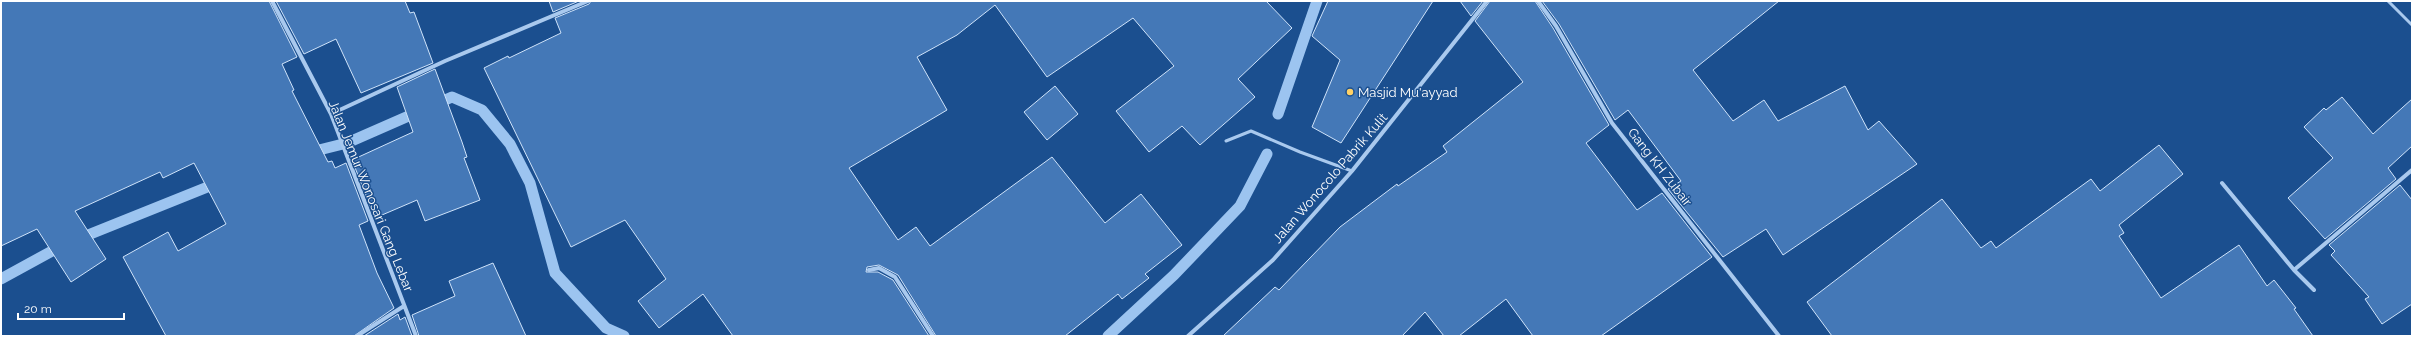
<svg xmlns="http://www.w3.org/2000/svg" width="2413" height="337" viewBox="0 0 2413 337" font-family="Raleway,sans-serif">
<rect width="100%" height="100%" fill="#1b4f8f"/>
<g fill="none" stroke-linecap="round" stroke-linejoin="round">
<path stroke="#9cc4f0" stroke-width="11" d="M1278,114L1317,1
M307,153L347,143L452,97L482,110L510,144L530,183L555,273L606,328L624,336
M1,279L63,245L220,182
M1108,336L1174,275L1240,206L1267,154"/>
</g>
<path fill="#4478b7" stroke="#cfe3fa" d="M1,1H269L297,57L282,64L294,90L292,91L328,162L332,161L335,168L346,163L368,221L359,225L377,273L394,308L354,336H166L123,257L168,232L178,251L226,224L194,163L163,178L160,172L75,211L106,259L71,282L37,229L1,246Z
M276,1H405L410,13L414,12L433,63L361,93L336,39L304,54Z
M549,1H579L553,12Z
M591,1H1266L1292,28L1238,79L1255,97L1200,145L1182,126L1149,152L1116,111L1174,66L1133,18L1047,77L995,5L957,35L917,57L947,110L849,168L898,240L916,227L930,246L1052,157L1105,223L1141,194L1182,245L1145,274L1149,278L1122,299L1118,294L1065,336H936L898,275L879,265L867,267L866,272H878L893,280L929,336H733L703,294L659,328L638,301L666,279L625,220L571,247L484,68L508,56L509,58L561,33L555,18L589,4Z
M1328,1H1433L1341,143L1312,127L1340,60L1312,36Z
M1460,1H1483L1471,16Z
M1490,1H1535L1553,28L1609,125L1586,143L1637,210L1662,193L1712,257L1601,336H1533L1506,299L1459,336H1444L1425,312L1402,336H1223L1275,287L1279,290L1340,227L1397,184L1398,186L1447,152L1443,146L1523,82L1475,21Z
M1542,1H1779L1693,70L1733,121L1764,100L1778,121L1845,86L1868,130L1879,121L1917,164L1783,255L1766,229L1723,257L1668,189L1681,181L1628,110L1615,120L1559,24Z
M435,69L462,142L467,157L464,158L480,200L425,221L417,200L375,218L352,160L413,132L397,87Z
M1055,86L1078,114L1047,140L1024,112Z
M2342,97L2373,134L2412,99V146L2388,168L2396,179L2325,239L2288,198L2333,158L2304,127L2324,108L2326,110Z
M2159,145L2183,174L2119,225L2124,233L2119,236L2161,298L2239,245L2267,286L2274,280L2296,308L2294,309L2313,336H1832L1807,302L1942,199L1981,248L1991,241L1996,248L2091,179L2100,191Z
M2400,185L2412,200V304L2382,324L2365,299L2369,297L2331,255L2335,251L2329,245Z
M493,263L526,336H419L412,315L455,296L449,281Z
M398,314L400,320L405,317L412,336H364Z"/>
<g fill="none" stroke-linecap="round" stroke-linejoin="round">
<path stroke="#a9c9ee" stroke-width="3" d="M2388,1L2412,25
M1226,141L1251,131L1300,152L1352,171"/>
<path stroke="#a9c9ee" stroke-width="4" d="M272,1L331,114L416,336
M1538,1L1556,26L1612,123L1779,336
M331,114L445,61L588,1
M2222,183L2294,270L2314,290
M869,270L879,268L895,277L933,336
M2294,270L2412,170
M357,336L404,306
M1188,336L1273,260L1352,171L1487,1"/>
</g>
<circle fill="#ffd166" stroke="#1b4f8f" stroke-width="1.5" cx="1350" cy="92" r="4"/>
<g text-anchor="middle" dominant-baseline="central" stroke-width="3" stroke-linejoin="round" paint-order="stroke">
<g font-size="13" fill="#fff" stroke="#1b4f8f" text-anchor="start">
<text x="1358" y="92">Masjid Mu'ayyad</text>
</g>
<g font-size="13" fill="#fff" stroke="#1b4f8f">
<text transform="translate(1660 167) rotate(52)">Gang KH Zubair</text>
<text transform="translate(1330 178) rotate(-49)">Jalan Wonocolo Pabrik Kulit</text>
<text transform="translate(371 196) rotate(68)">Jalan Jemur Wonosari Gang Lebar</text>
</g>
</g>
<rect width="2413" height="337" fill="none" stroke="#ffffff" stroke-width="4"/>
<path d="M18 313v6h106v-6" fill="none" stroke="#ffffff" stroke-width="2"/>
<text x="24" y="313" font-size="12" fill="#ffffff" stroke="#1b4f8f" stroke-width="3" paint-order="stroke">20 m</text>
</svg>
